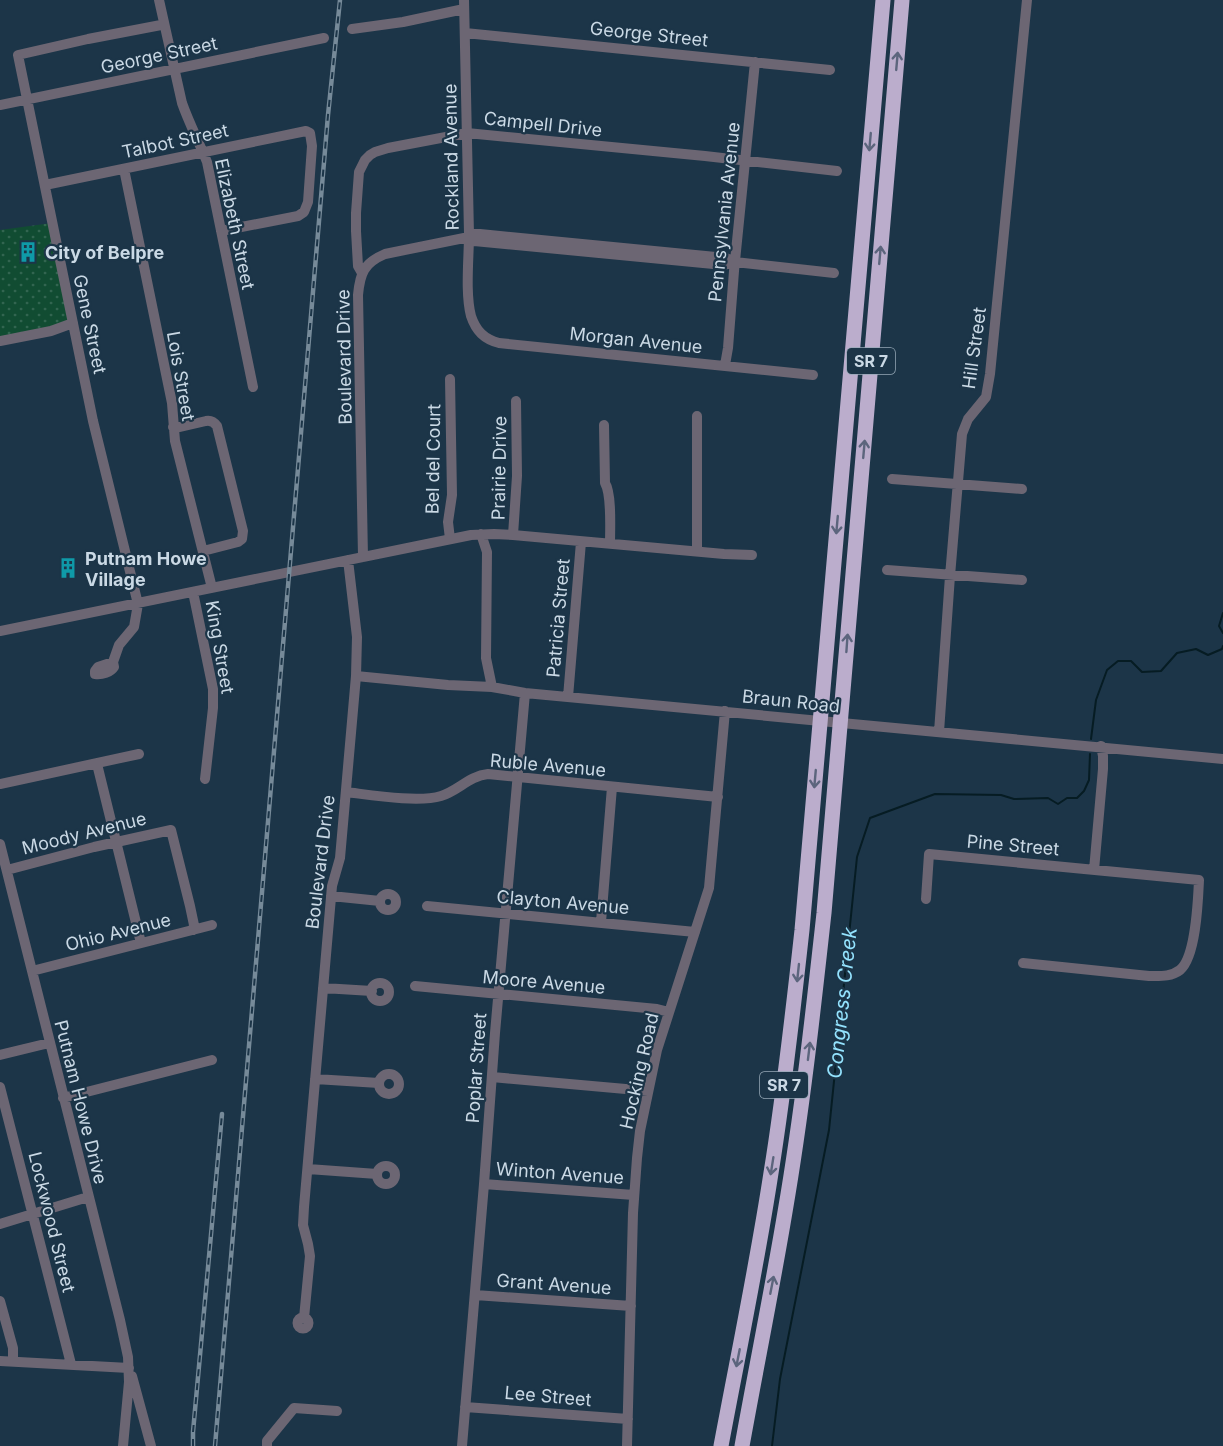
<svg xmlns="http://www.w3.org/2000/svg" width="1223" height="1446" viewBox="0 0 1223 1446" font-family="Inter,sans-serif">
<defs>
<pattern id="grass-dots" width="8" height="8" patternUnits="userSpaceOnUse" patternTransform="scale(1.5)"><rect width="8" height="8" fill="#114c32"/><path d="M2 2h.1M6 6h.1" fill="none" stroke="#326550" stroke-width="1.8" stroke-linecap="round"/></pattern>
</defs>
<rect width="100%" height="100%" fill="#1c3548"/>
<path fill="url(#grass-dots)" d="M52,223L73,323L0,341V230Z"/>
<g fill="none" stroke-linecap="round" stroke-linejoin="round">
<path stroke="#061c23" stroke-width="2" d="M1223,613L1219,626L1223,633
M1091,739L1096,700L1107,670L1118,661H1131L1142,672L1161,671L1177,653L1196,649L1208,655L1222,649L1223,646
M772,1446L780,1379L829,1130L857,857L870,818L935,794L1001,795L1014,799L1048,798L1058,804L1067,798H1077L1084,791L1089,780L1090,754"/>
<path stroke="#6c6673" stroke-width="10" d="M159,0L182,103C189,123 199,142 207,162L253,387
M464,0C466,78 468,156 469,234C469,258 465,293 471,316C476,331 484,339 499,343L813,375
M352,29L403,22L464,9
M465,33L830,70
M0,105L324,38
M124,169L172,403L175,441L212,588
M45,185L306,131L310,133L312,146L308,202L304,212L298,216L221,231
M469,237L474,241L724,265L735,262
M362,273L358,266L356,231V213L359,172L365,160L370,155L375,152L388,148L467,133L705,156L837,171
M0,341L51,331L73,323
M725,365L728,348L734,271L755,62
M697,416V551
M604,425L605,483C612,494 610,530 610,544
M173,427H180L206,421C211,420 214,422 217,426L243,531L242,539L238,542L203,551
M892,479L1022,489
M481,534L487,552L486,658L492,687
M513,535L517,476L516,401
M450,539L448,522L452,495L450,379
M363,557L358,295C360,273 364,263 385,254L469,237L474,234H480L726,258L735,262L834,273
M887,570L1022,580
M193,592L213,689V708L205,779
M0,631L471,535L494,534L513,535L724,554L752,555
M113,662L114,667C111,672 102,675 95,674V671L98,667L113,662L119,645L134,627L138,604L93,421L18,55L88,39L161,25L164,22
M356,676L448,685L492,687L525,693L1223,759
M568,697L581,542
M939,732L950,576L962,434L968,419L986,397L990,374L1027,0
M97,764L141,943
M0,784L139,754
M346,792C371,795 418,803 441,796C458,791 469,776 488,774L718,797
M0,844L120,1320L128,1357L129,1382L123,1446
M7,870L94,847L171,830L190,906L194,925L193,930
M1094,870L1103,769V756L1101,746
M380 902a8 8 0 1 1 16 0a8 8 0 1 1-16 0Z
M331,896L380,901
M926,899L929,854L1199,880C1198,901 1196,957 1180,970C1171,977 1160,976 1149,976L1023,963
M427,906L695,932
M601,922L612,787
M32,971L212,925
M371 992a9 9 0 1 1 18 0a9 9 0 1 1-18 0Z
M415,986L657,1009L669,1012
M323,988L372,991
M0,1055L49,1043
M379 1084a10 10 0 1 1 20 0a10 10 0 1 1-20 0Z
M492,1077L648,1091
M315,1079L379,1083
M0,1087L71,1364
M63,1098L212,1060
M377 1175a9 9 0 1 1 18 0a9 9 0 1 1-18 0Z
M308,1169L377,1174
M484,1184L634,1195
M0,1224L88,1197
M475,1295L631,1306
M0,1301L13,1348V1361
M297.5 1323a5.5 5.5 0 1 1 11 0a5.5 5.5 0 1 1-11 0Z
M304,1318L310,1256L308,1244L303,1225L304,1207L332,886L340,858L356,676L357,637L348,560
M0,1361L129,1368
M132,1376L151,1446
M465,1407L628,1419
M267,1446V1441L294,1408L337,1411
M462,1446L484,1184L495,1033L525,693
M627,1446L633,1213L637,1158L640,1131L657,1050L709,888L725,711"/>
<path stroke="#bbadcc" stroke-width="15" d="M721,1446C738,1355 757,1265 771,1173C784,1093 793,1012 802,930L883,0
M742,1446C756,1368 772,1290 785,1212C802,1113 813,1013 824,913L902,0"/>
<g stroke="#768a99" stroke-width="4.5">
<path id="rail" d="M193,1446V1432L222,1114
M215,1446L328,115L340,0"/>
</g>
<use href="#rail" stroke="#1c3548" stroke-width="2" stroke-dasharray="7" stroke-linecap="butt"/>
</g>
<defs><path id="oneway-shaft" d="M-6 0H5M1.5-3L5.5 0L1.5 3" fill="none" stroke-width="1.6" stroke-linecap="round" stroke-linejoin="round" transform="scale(1.5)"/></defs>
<g stroke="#5c657d">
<use href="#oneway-shaft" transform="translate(897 61) rotate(-85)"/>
<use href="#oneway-shaft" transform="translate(870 142) rotate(95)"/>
<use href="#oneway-shaft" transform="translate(880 255) rotate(-85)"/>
<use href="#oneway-shaft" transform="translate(864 449) rotate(-85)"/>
<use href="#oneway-shaft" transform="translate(837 525) rotate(95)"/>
<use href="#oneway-shaft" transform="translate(847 643) rotate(-86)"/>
<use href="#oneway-shaft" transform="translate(815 779) rotate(95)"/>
<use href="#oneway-shaft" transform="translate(798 973) rotate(96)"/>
<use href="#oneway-shaft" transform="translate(809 1051) rotate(-83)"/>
<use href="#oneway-shaft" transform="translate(772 1166) rotate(99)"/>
<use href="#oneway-shaft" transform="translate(772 1285) rotate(-79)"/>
<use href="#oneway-shaft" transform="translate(738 1358) rotate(101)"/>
</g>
<defs>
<g id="building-bare" transform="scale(1.62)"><path d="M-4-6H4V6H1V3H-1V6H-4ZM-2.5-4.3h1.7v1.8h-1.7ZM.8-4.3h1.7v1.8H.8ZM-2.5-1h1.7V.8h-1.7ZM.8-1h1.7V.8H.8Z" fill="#0f9aa8" stroke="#1c3548" stroke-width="2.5" paint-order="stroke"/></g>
</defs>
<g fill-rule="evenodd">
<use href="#building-bare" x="28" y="252"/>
<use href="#building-bare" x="68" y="568"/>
</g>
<g text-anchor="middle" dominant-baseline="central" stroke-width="4.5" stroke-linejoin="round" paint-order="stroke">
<g fill="#1c3548" stroke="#96a8b6" stroke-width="1.5">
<rect x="847" y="348" width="48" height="26" rx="4.5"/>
<rect x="760" y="1072" width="48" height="26" rx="4.5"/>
</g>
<g font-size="16" font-weight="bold" fill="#cad9e5">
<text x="871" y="361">SR 7</text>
<text x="784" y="1085">SR 7</text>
</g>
<g font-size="18" fill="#cad9e5" stroke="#1c3548">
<text transform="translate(649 34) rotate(6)">George Street</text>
<text transform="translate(159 55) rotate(-12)">George Street</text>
<text transform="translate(543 124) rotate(6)">Campell Drive</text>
<text transform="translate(175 141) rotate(-12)">Talbot Street</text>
<text transform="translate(451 157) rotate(-91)">Rockland Avenue</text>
<text transform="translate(724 212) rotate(-84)">Pennsylvania Avenue</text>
<text transform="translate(235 224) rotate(78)">Elizabeth Street</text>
<text transform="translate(90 324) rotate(78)">Gene Street</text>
<text transform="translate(636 340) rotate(6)">Morgan Avenue</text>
<text transform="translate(974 348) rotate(-82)">Hill Street</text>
<text transform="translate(344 357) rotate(-91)">Boulevard Drive</text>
<text transform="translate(181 376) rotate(80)">Lois Street</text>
<text transform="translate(433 459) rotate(-89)">Bel del Court</text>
<text transform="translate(499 468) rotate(-89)">Prairie Drive</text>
<text transform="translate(558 618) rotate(-85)">Patricia Street</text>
<text transform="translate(220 647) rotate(80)">King Street</text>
<text transform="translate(791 701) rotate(6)">Braun Road</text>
<text transform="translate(548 765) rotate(5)">Ruble Avenue</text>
<text transform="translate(84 833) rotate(-14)">Moody Avenue</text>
<text transform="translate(1013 845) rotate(5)">Pine Street</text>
<text transform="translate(320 862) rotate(-83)">Boulevard Drive</text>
<text transform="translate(563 902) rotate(5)">Clayton Avenue</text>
<text transform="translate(118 932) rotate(-14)">Ohio Avenue</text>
<text transform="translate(544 982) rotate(5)">Moore Avenue</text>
<text transform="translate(476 1068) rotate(-86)">Poplar Street</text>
<text transform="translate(639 1071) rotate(-77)">Hocking Road</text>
<text transform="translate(81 1102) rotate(76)">Putnam Howe Drive</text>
<text transform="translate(560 1173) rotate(4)">Winton Avenue</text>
<text transform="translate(52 1222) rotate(76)">Lockwood Street</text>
<text transform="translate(554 1284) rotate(4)">Grant Avenue</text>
<text transform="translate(548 1396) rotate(5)">Lee Street</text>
</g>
<g font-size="18" font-weight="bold" fill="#cad9e5" stroke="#1c3548" text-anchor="start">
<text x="45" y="252">City of Belpre</text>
<text x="85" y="558">Putnam Howe<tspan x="85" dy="21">Village</tspan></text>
</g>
<g font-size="20" font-style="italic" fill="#94e3fe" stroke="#1c3548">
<text transform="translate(842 1003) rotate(-84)">Congress Creek</text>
</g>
</g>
</svg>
